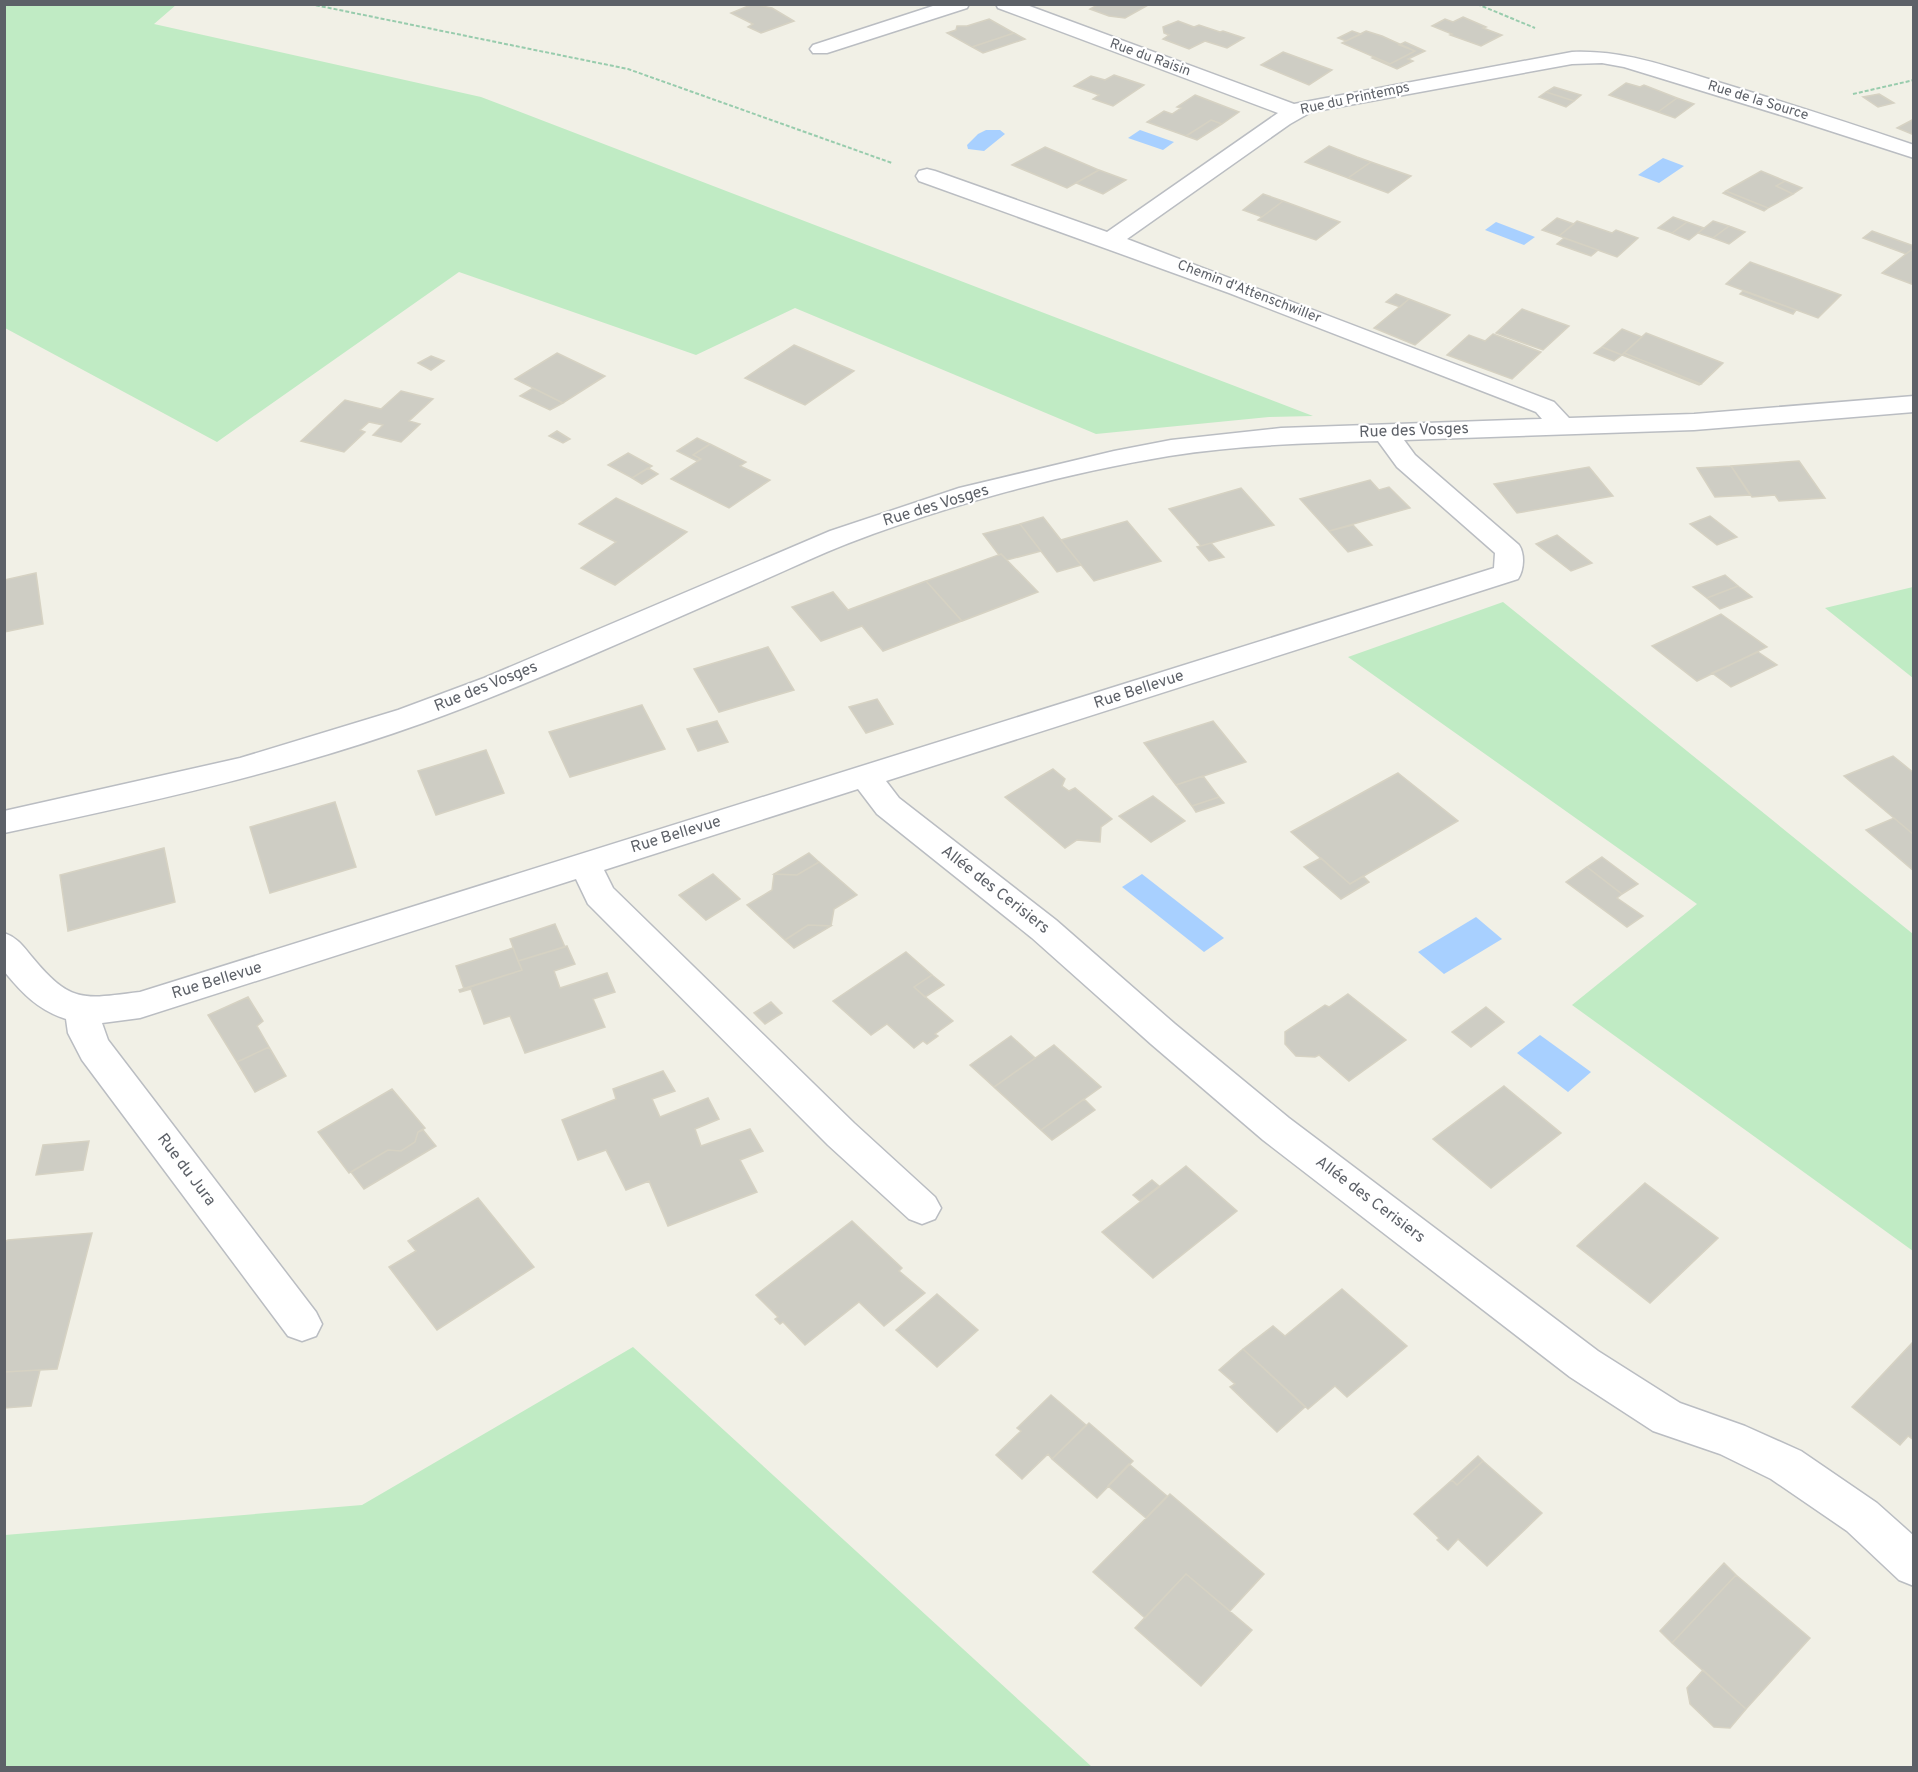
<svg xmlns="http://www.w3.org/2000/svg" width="1918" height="1772" viewBox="0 0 1918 1772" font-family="Overpass,sans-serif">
<rect width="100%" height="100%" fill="#f1f0e6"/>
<path fill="#c0ebc4" d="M4,5H176L154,24L481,97L1313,416L1269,417L1096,434L795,308L696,355L459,272L217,442L5,328Z
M1913,587H1914L1913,678L1825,608Z
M1503,602L1913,934V1251L1572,1005L1697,904L1348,657Z
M633,1347L1092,1767H5V1535L362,1505Z"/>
<path fill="#a8d0ff" d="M986,130H1000L1005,134L984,151L968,149L967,145L978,134Z
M1140,130L1174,142L1163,150L1128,138Z
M1663,158L1684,166L1659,183L1638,175Z
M1496,222L1535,237L1524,245L1485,230Z
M1142,874L1224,938L1204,952L1122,887Z
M1476,917L1502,939L1444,974L1418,952Z
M1540,1035L1591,1072L1568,1092L1517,1053Z"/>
<path fill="#cecdc4" stroke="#d6d2c3" stroke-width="1.5" d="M753,4L772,8L794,21L761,33L748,27L753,24L731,13Z
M1099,4H1150L1125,18L1109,16L1090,9Z
M1463,17L1486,27L1483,28L1502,35L1481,46L1450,35L1452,34L1432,26L1445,19L1453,22Z
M989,19L1014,33L972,47L947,33L956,30L957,26H967Z
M1178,21L1194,27L1199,25L1220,32L1223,31L1244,38L1227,48L1205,41L1189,49L1163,39L1169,35L1164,33L1163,27Z
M1352,31L1361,34L1346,41L1338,38Z
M1366,31L1382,36L1415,51L1390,64L1342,43Z
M1014,33L1025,39L983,53L972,47Z
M1405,42L1425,51L1408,59L1413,61L1397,69L1372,58L1374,57L1390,64L1415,51L1399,45Z
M1283,52L1332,70L1309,85L1261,65Z
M1114,75L1144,85L1113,106L1093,99L1099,95L1074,86L1091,76L1105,80Z
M1626,83L1640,87L1644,85L1677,98L1658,112L1609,95Z
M1554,87L1581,95L1574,101L1546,92Z
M1546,92L1574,101L1566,107L1539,97Z
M1879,94L1894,103L1878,107L1863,97Z
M1195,95L1239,112L1222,124L1211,120L1186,136L1147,122L1164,111L1172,114L1181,108L1177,107Z
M1677,98L1694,104L1675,118L1658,112Z
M1914,119V135L1897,128Z
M1211,120L1222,124L1197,140L1186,136Z
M1329,146L1357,157L1371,162L1348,178L1305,162Z
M1045,147L1099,170L1067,188L1012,165Z
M1371,162L1411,176L1388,193L1348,178Z
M1099,170L1126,180L1103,194L1076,183Z
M1761,171L1785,181L1776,186L1793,194L1768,208L1726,191Z
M1785,181L1802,188L1793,194L1776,186Z
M1726,191L1768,208L1764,211L1723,193Z
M1263,194L1283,201L1262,217L1243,210Z
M1283,201L1340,222L1316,240L1258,220Z
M1673,217L1687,222L1672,233L1658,228Z
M1557,218L1574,224L1559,236L1542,230Z
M1577,221L1612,233L1616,230L1638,238L1617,257L1559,236Z
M1713,221L1729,226L1713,238L1698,233Z
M1687,222L1704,228L1689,240L1672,233Z
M1729,226L1745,232L1729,244L1713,238Z
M1872,231L1914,246V248L1906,254L1863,238Z
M1564,238L1598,250L1591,256L1557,244Z
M1914,248V285L1882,273L1906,254Z
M1750,262L1789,276L1841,295L1818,318L1726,284Z
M1743,291L1796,310L1793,314L1740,294Z
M1396,294L1409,299L1400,307L1386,302Z
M1409,299L1450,315L1415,345L1374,328Z
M1522,309L1569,326L1543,350L1496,333Z
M1622,329L1642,337L1622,355L1602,347Z
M1646,333L1723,363L1701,384L1624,353Z
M1493,334L1541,352L1512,379L1447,355L1469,335L1485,341Z
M794,345L854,371L805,405L745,378Z
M1602,347L1622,355L1614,361L1594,353Z
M557,353L605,376L563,403L515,379Z
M1624,353L1701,384L1699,385L1622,355Z
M431,356L444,361L431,370L418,363Z
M533,388L563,403L550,410L520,396Z
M401,391L433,399L409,421L420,424L401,442L373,435L383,425L369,422L360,430L365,432L344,452L301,441L345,400L381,409Z
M557,431L570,439L563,443L549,436Z
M697,438L710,444L693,455L701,459L697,461L677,451Z
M710,444L746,462L740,466L770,480L729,508L671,479L701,459L693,455Z
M628,453L652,466L632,478L608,465Z
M1799,461L1825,498L1779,501L1775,495L1752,497L1731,466Z
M1731,466L1750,495L1715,497L1697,468Z
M1589,467L1613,496L1517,513L1494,484Z
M648,468L658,474L642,484L632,478Z
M1370,480L1379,490L1389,487L1410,508L1329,531L1300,499Z
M1241,488L1274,525L1201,546L1169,509Z
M616,498L687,532L615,585L581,568L616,542L579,524Z
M1710,516L1737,537L1717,545L1690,524Z
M1043,517L1061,540L1081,565L1057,572L1020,524Z
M1127,521L1161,561L1094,581L1061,540Z
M1020,524L1041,551L1007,560L1001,554L999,555L983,534Z
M1353,525L1372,545L1348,552L1329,531Z
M1557,535L1592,563L1571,571L1536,544Z
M1211,543L1224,557L1209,561L1197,547Z
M1001,554L1038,592L962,621L926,581Z
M36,573L43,624L4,632V580Z
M1725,575L1738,586L1707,598L1693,587Z
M926,581L962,621L883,651L862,626L821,641L792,607L833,592L848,610Z
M1738,586L1752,597L1720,609L1707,598Z
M1721,614L1767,647L1697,681L1652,646Z
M768,647L794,690L719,712L694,669Z
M1758,652L1777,665L1731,687L1712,673Z
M877,699L893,724L866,733L849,707Z
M642,705L665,749L570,777L549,732Z
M717,721L728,742L698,751L687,729Z
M1213,721L1246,762L1176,785L1144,743Z
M486,750L504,793L436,815L418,771Z
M1893,756L1914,773V835L1844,776Z
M1053,769L1065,779L1062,786L1069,791L1075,788L1112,819L1101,827L1100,842L1077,840L1065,848L1005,797Z
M1398,773L1458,821L1350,884L1291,832Z
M1203,776L1219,797L1192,806L1176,785Z
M1153,796L1185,821L1151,842L1119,816Z
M1219,797L1224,803L1196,812L1192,806Z
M335,802L356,867L270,893L250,827Z
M1894,818L1914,835V871L1866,830Z
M164,848L175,902L68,931L60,875Z
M809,853L819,862L797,875L774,874Z
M1602,857L1638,884L1622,894L1587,867Z
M1321,858L1350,884L1363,876L1369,882L1341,899L1304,867Z
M819,862L857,895L834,909L831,926L808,925L785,940L747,905L772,890L774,874L797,875Z
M1587,867L1622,894L1617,898L1643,916L1627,927L1566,882Z
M713,874L740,899L706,920L679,895Z
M555,924L565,947L518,961L510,939Z
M808,925L831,926L794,948L785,940Z
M567,946L575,964L554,971L560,988L607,973L615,992L593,999L605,1027L525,1053L510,1016L484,1024L471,989L460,992L459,990L522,970L518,961Z
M513,948L522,970L464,989L456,966Z
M906,952L932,975L914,987L953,1021L935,1034L938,1036L927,1044L923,1041L914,1048L887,1024L871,1035L833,1001Z
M932,975L944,985L925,997L914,987Z
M1348,994L1406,1040L1349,1081L1319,1055L1315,1057L1296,1056L1285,1044V1032L1325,1005L1329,1007Z
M248,997L263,1021L257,1026L269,1047L237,1062L208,1015Z
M771,1002L782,1013L765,1024L754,1013Z
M1486,1007L1504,1022L1471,1047L1452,1032Z
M1011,1036L1035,1058L994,1087L970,1065Z
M1054,1045L1101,1087L1041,1130L994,1087Z
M269,1047L286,1076L255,1092L237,1062Z
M663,1071L675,1091L652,1099L660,1117L708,1098L719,1119L695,1129L701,1146L750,1129L763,1151L740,1160L757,1192L668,1226L649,1181L626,1190L606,1150L578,1160L562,1120L616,1099L613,1089Z
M1504,1086L1561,1133L1491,1188L1433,1139Z
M392,1089L425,1128L418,1132L415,1142L401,1151L388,1150L349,1173L318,1132Z
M1084,1099L1095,1110L1052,1140L1041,1130Z
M423,1130L436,1146L364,1189L351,1172L388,1150L401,1151L415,1142L418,1132Z
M89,1141L83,1170L36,1175L43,1145Z
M1186,1166L1237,1211L1153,1278L1102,1232Z
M1152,1180L1159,1186L1140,1201L1133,1195Z
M1645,1183L1718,1238L1650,1303L1577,1246Z
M478,1198L534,1267L437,1330L389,1267L416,1251L408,1241Z
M852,1221L902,1268L899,1271L925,1293L884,1326L859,1302L805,1345L783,1322L780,1324L775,1319L778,1317L756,1295Z
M92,1233L57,1369L4,1372V1242L8,1240Z
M1342,1289L1407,1346L1347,1397L1335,1386L1308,1409L1243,1349L1273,1326L1285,1336Z
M937,1294L978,1330L937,1367L896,1330Z
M1914,1341V1440L1908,1436L1900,1445L1852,1407Z
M1243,1349L1305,1407L1277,1432L1230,1387L1235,1384L1219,1370Z
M40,1370L31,1406L4,1408V1372Z
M1051,1395L1086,1425L1052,1459L1048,1454L1022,1479L996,1455L1021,1431L1017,1428Z
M1089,1423L1133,1461L1097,1498L1052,1459Z
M1478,1456L1483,1461L1457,1485L1452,1480Z
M1483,1461L1542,1513L1487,1566L1458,1539L1448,1550L1437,1540L1439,1538L1414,1514L1452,1480L1457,1485Z
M1129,1464L1167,1496L1146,1518L1108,1486Z
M1170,1494L1264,1574L1230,1611L1186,1574L1145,1618L1093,1572Z
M1724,1563L1736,1575L1672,1643L1660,1631Z
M1186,1574L1252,1630L1201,1686L1135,1628Z
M1736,1575L1810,1638L1746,1709L1672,1643Z
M1703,1670L1746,1709L1730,1728L1714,1727L1690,1704L1687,1688Z"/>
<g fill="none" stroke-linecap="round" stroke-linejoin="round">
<g stroke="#babdc2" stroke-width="3">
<path id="minor" d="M939,4H969L967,8L827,53H813L810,49L813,45Z
M996,4H1024L1294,104L1572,52C1626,50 1668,67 1718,82C1784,102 1849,123 1914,145V158L1787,117L1624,67L1602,63L1572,64L1311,112L1290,124L1127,239L1554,402L1569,418L1694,414L1914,396V412L1694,430L1404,440L1415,455L1519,545C1525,554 1524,570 1518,579L886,781L899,798L1056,920L1175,1024L1289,1118L1598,1351L1680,1403L1745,1426L1801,1451L1877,1503L1914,1536V1586L1899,1580L1847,1531L1771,1479L1720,1454L1653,1431L1570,1377L1263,1140L1151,1044L1032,938L877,814L858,789L604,870L613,888L854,1123L935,1197L941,1208L935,1219L922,1224L909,1219L828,1145L588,904L576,879L140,1018L102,1023L108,1040L316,1312L322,1324L316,1336L302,1341L288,1336L82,1060L68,1033L66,1019C38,1010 22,993 4,971V933C18,938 23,946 32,957C71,1004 83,999 140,992L1494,568L1495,553L1397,467L1378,441C1308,443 1238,445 1169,456C1065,473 948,505 849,543C815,556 783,572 750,586C641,633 534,683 423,723C287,772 146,803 4,833V811L240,758L398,710L484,678L830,531L959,488L1114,451L1171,440L1281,428L1542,419L1536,412L1229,293L919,181L916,176L919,171L927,169L935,171L1107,232L1278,113L998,8Z"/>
</g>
<path stroke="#98ccad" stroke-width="2" stroke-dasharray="4 2" stroke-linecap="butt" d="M310,4L628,69L892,163
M1477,4L1535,28
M1853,94L1914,80"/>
<use href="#minor" fill="#fff" fill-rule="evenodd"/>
</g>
<g text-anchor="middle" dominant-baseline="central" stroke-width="4.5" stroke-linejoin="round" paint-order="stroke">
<g font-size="14" fill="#5d6168" stroke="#fff">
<text transform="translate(1150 58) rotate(20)">Rue du Raisin</text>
<text transform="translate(1355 99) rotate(-12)">Rue du Printemps</text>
<text transform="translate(1758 101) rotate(17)">Rue de la Source</text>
<text transform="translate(1249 292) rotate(21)">Chemin d'Attenschwiller</text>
</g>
<g font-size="16" fill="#5d6168" stroke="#fff">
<text transform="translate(1414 431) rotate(-2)">Rue des Vosges</text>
<text transform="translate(936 506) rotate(-17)">Rue des Vosges</text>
<text transform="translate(486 687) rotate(-22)">Rue des Vosges</text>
<text transform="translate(1139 690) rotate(-18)">Rue Bellevue</text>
<text transform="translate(676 835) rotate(-17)">Rue Bellevue</text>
<text transform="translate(995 890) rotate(38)">Allée des Cerisiers</text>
<text transform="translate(217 981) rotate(-17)">Rue Bellevue</text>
<text transform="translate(186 1170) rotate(53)">Rue du Jura</text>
<text transform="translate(1370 1200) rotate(37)">Allée des Cerisiers</text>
</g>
</g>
<rect width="1918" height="1772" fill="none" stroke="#5d6168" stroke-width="12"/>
</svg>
